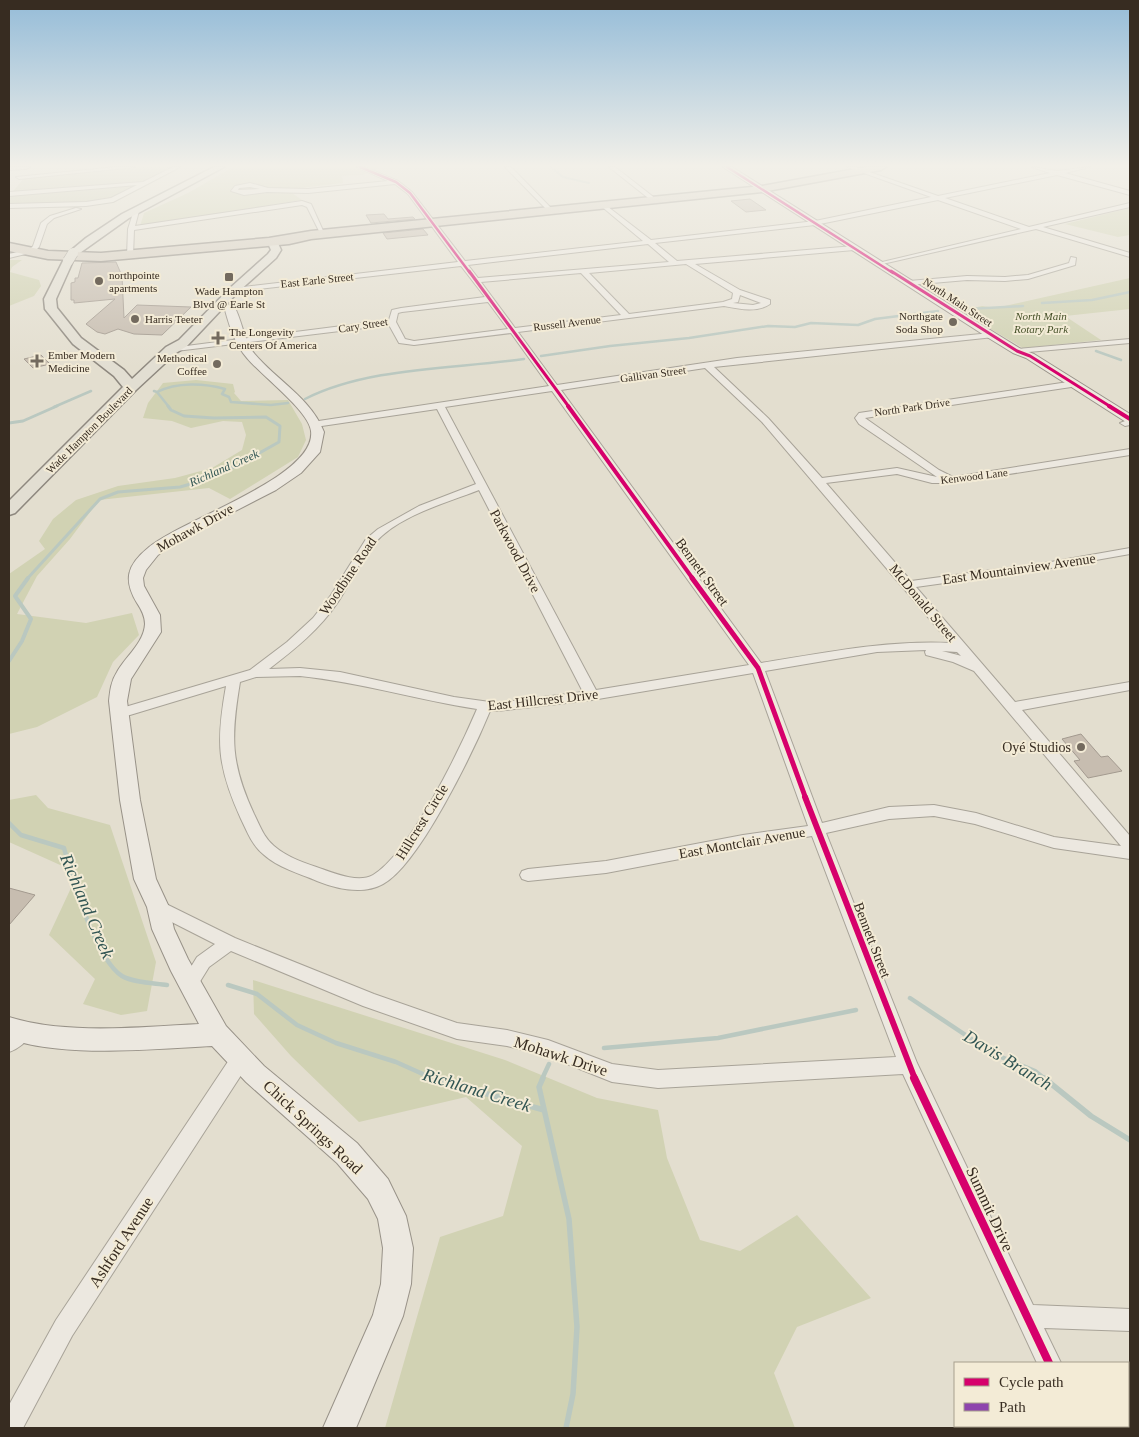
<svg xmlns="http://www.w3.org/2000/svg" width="1139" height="1437" viewBox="0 0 1139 1437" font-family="Georgia,serif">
<rect width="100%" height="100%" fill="#e3decf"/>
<path fill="#d1d2b3" d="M233,167H378L379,168L362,175L342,176L343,183L292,189V193L302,200L140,226L144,213L188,193Z
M1130,208V235L1118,237L1065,224Z
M9,260H22L12,267L10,272L39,280L41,286L34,296L9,306Z
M1130,278V309L1065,316L1101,340L1023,348L960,311L982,306L996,308Z
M196,380L233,384L235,392L234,393L241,401L288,400L302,424L306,440L298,457L230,499L209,488L99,500L70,539L37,576L17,614L86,623L132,613L139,635L113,662L97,697L37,727L9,734V574L45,549L39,541L53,519L76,500L118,486L175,478L212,468L242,450L246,435L242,422L223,421L191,428L172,421L143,418L148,403L163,383Z
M36,795L48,808L110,825L156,962L147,1011L121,1015L83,1004L95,979L49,935L78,873L9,842V800Z
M253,980L505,1060L597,1098L658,1110L667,1158L700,1240L740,1251L797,1215L871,1298L797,1327L774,1373L795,1428H385L440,1237L503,1216L522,1146L466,1097L359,1122L291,1056L254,1014Z"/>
<path fill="#ccccb2" d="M139,167H174C153,178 131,194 109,200C77,208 41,203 9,204V196L25,177Z"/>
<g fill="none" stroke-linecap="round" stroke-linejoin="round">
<path stroke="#bac8c0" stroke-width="2" d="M551,167L563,177L589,183"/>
<path stroke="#bac8c0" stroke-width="2.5" d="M1042,303L1092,300L1130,292
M969,309L1023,306
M1096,351L1121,360
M541,356L610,346L689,338L768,326L795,327L811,323L858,325L875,319L938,311
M154,391L157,392L169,407
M157,392C177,382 204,383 225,389L222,394L229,397L231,402L271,405L288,403
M305,399C368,367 454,369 524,359
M54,407L91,391"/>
<path stroke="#bac8c0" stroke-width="3" d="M9,423L23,421L57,406
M27,579L100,499L118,492L180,487L201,481L236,466L279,442L280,426L266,417L214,418L184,416L171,410L168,406"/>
<path stroke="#bac8c0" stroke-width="4" d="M9,661L22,641L31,619L15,596L28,578"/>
<path stroke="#bac8c0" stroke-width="4.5" d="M9,823L21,835L64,848C72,878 96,960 122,976C134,983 154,983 167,985
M228,985L257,994L297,1025L336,1043L396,1062L434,1079
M910,998L994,1054L1035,1071L1045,1079
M604,1048L718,1038L856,1010
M542,1079L549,1064"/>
<path stroke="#bac8c0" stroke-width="5.5" d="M431,1078L544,1110
M543,1078L539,1087L569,1219L577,1327L573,1394L566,1428
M1044,1078L1091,1116L1130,1140"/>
</g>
<path fill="#c7bdb0" stroke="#a39a8f" d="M750,199L766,210L746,212L731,201Z
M384,214L388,219L413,217L415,219L371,223L366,215Z
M423,229L428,235L387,239L383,233Z
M116,262L122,276L124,318L137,305L191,307L162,335L134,334L118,329L105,334L97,332L86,324L115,299L74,303V300H71V283L75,282V278H78L82,263Z
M41,355L50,364L33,368L24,359Z
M1081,734L1101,757L1108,756L1122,771L1088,778L1074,761L1080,760L1062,739Z
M9,888L35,895L9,925Z"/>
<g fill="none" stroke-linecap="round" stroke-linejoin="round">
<g stroke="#a8a398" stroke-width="2">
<path id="street" d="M116,167H135L19,179L16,177Z
M173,167H180L113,202L86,206L9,208V204L86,202L111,198L137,185L9,196V192L143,182Z
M357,167H364L398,181L412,192L465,261L643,241L601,206L603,203L651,240L815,221L931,197L847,167H855L938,196L1050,173L1032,167L1057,171L1090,167L1065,173L1130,191V195L1057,175L945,198L1029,227L1130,203V207L1043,227L1130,253V257L1036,229L878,265V263L1021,229L938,200L815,225L655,243L677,261L854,246L857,248L854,250L695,264L740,290L770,300V304C757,313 739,309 724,306L518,332L557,385L737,358L991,333H994V337L714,367L768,418L822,478L897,468L937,477L859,424L855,418L859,413L1075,381L1078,382V386L865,418L939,470L953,477L1130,449V455L952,483H932L897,474L826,483L911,581L1045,563L1130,548V554L1045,569L916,587L1015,702L1130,682V690L1022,710L1130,836V859L1054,848L975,824L934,816L889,819L826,833L917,1063L1033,1305L1130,1309V1331L1044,1328L1061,1363H1037L903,1074L658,1088L612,1082L547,1056L507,1046L457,1039L363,1006L231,951L209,967L196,988L190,991L184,988L181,983L197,957L215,944L152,912L150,907L152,902L158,900L235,938L374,994L457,1023L507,1030L548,1040L612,1064L658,1070L896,1057L812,836L743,847L606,873L528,881L522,879L520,875L522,871L528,869L606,861L743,835L808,826L753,673L592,700L497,711H490C474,750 419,865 383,884C363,895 337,889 317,881C299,873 278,868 263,854C252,845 247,831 241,819C217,766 216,742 226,686L120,718L115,716L113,713L115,710L250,670L287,642L313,618L331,595L366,539L378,529L419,506L476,484L437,409L315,427L312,426V422L549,386L511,333L414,345L399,343L389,325L168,352V348H171L389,320L392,310L401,308L485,297L461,266L231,292L230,290L234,288L458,262L408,194L395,184L308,193L267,192L244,195L231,191L235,186L250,183L268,188L308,189L388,181ZM250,187L260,189L238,190L239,188ZM648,244L669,262L478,278L468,265ZM686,264L733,293L732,299L723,302L629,314L589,273ZM581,273L621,315L515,328L481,282ZM740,295L761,303L753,305L733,303L738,302ZM488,302L508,329L414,341L405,339L396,322L398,313L402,312ZM705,368L762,422L950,643C886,640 824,653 761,663L561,390ZM552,391L749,665L596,690L445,407ZM479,490L583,692L497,703L454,697L340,672L300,668L269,669C295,649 320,629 338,602C350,584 359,561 374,544C397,516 446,503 479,490ZM926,650L925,652L926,655L953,662L974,671L1121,846L1054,837L976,813L934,805L889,807L822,823L765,671L877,652ZM942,651L957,652L961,656L958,655ZM300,676C360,682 418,700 477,709C460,749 410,853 373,875C359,883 336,874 322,869C305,863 288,858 274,846C264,838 260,826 254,814C230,762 231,737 240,682L256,677Z
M505,167H511L553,210V212H549Z
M609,167H615L656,199V201H652Z
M302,201L311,204L325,235H321L307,207L302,205L134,230L133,256L130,258L127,256L128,229L134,210L139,211L135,226Z
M76,208L81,209L54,218L47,224L39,247L34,252L9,258V254L30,249L33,246L41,223L50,216Z
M1071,257L1076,258L1075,265L1028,279L1005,281L967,280L909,285L905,283L909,281L967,276L1005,277L1028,275L1069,263Z
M1130,339V343L1017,353L1013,351L1017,349Z
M1130,419V425L1125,426L1120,423Z
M22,1025L29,1027L31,1033C27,1042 18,1049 9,1052V1033Z
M240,1051L247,1054L249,1060L247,1066L72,1336L23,1428H9V1405L56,1320L233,1054Z
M1067,1426H1091L1092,1428H1068Z"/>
</g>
<g stroke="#989288" stroke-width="2">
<path id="secondary" d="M9,167H30L26,169L9,170Z
M723,167H732L995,333L1021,349L1034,354L1130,414V423L1126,422L1026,358L1013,353L987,337Z
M209,302L234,306C242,320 243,338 253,352C275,379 311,398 324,432L320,452L301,473L276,490L183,538L158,555L146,570L143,578L144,586L160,615L161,632L131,679L127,701L140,800L156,879L169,907L174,929L188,959L226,1026L264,1066L357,1143L388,1179L406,1216L413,1248L411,1284L403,1316L356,1428H323L373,1315L381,1284L383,1248L378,1219L368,1199L337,1163L246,1082L212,1046C149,1049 68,1058 9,1039V1017C66,1035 139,1027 199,1024L171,971L152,929L147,907L134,879L120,800L109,701C110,691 111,681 117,672C125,657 144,643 145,624C145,616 141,609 137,603C123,580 127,565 148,548C180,520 317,477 311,431C309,411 261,375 247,358C235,344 230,328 225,310L205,307L204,305Z"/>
</g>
<g stroke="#8e887f" stroke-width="3">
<path id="primary" d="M214,167H224L129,218L77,255L73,256L68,253L86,238L122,214Z
M272,238L276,239L281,250L276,258L238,292L187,346L176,353L136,390L15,513L9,515V501L123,387L114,376L73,344L45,309L44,299L64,259L68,258L73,261L56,299L57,308L81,338L124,370L132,379L166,347L179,340L230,288L268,254L271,250L267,241Z"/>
</g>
<g stroke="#8e887f" stroke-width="3">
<path id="highway" d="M866,167H886L881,170L762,192L311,239L289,244L101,261L48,259L9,251V243L48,251L101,253L269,238L311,231L762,186Z"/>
</g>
<use href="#street" fill="#ece8e0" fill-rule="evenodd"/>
<use href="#secondary" fill="#ece8e0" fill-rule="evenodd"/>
<use href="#primary" fill="#e2ded2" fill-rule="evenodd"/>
<use href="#highway" fill="#d6cec0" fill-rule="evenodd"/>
<g stroke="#8e887f" stroke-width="11" stroke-linecap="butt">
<path id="primary-bridge" d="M68,261L73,253"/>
</g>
<use href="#primary-bridge" stroke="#e2ded2" stroke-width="10"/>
<path stroke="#8e44ad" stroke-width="2.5" stroke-dasharray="4.5 2.5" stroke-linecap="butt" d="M128,276L140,275"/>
<g stroke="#f3ebd6" stroke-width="4">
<path id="cycleway-far5" d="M360,167L396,182L410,193L470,273
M727,167L893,273"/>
</g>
<g stroke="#f3ebd6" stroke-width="5">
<path id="cycleway-far4" d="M469,271L569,407
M891,271L1017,351L1030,356L1111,407"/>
</g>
<g stroke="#f3ebd6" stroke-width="6">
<path id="cycleway-far3" d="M568,406L693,579
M1109,406L1130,419"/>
</g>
<g stroke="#f3ebd6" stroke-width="8">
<path id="cycleway-far2" d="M692,578L758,668L806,799"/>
</g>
<g stroke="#f3ebd6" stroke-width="9">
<path id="cycleway-far1" d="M805,797L915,1079"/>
</g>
<g stroke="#f3ebd6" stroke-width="11">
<path id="cycleway" d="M914,1078L1049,1363"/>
</g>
<use href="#cycleway-far5" stroke="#d6006c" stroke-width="2.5"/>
<use href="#cycleway-far4" stroke="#d6006c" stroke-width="3"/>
<use href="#cycleway-far3" stroke="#d6006c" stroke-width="4"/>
<use href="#cycleway-far2" stroke="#d6006c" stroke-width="5"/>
<use href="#cycleway-far1" stroke="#d6006c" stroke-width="6"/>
<use href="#cycleway" stroke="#d6006c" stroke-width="8"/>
</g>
<linearGradient id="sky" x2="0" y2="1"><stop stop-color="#95bcd8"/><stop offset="0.45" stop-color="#f2f0e9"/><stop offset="1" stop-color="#f2f0e9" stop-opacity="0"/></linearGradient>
<rect width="1139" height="368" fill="url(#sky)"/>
<g fill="#736a5e" stroke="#f3ebd6" stroke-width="2">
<rect x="224" y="272" width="10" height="10" rx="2.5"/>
<circle cx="99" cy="281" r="5"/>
<circle cx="135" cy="319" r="5"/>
<circle cx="953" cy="322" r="5"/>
<path d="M215.5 330.5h5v5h5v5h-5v5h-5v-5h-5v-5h5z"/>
<path d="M34.5 353.5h5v5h5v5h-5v5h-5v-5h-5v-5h5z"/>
<circle cx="217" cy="364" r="5"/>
<circle cx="1081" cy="747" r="5"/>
</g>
<g text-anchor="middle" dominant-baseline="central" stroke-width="4" stroke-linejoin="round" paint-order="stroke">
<g font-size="11" fill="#372c21" stroke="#f3ebd6" text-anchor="start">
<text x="109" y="275">northpointe<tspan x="109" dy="13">apartments</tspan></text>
<text x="229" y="291" text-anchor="middle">Wade Hampton<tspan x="229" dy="13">Blvd @ Earle St</tspan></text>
<text x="943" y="316" text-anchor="end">Northgate<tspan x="943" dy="13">Soda Shop</tspan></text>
<text x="145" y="319">Harris Teeter</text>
<text x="229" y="332">The Longevity<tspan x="229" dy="13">Centers Of America</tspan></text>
<text x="48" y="355">Ember Modern<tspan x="48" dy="13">Medicine</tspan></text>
<text x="207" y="358" text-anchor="end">Methodical<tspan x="207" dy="13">Coffee</tspan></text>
</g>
<g font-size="11" fill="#372c21" stroke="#f3ebd6">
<text transform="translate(317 280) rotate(-6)">East Earle Street</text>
<text transform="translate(958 302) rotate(33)">North Main Street</text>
<text transform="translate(567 323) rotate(-7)">Russell Avenue</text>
<text transform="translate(363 325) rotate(-9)">Cary Street</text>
<text transform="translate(653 374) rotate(-8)">Gallivan Street</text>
<text transform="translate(912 407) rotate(-8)">North Park Drive</text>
<text transform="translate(89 430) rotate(-45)">Wade Hampton Boulevard</text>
<text transform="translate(974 476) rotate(-7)">Kenwood Lane</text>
</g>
<g font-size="11" font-style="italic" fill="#465129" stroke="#f3ebd6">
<text x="1041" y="316">North Main<tspan x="1041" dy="13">Rotary Park</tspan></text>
</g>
<g font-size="12" font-style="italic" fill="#315553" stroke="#f3ebd6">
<text transform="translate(224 468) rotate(-24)">Richland Creek</text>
</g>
<g font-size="14" fill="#372c21" stroke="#f3ebd6">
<text transform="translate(195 528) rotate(-29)">Mohawk Drive</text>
<text transform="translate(515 551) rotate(62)">Parkwood Drive</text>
<text transform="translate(1019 569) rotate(-8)">East Mountainview Avenue</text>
<text transform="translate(702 572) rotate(54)">Bennett Street</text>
<text transform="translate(348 576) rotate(-56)">Woodbine Road</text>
<text transform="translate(923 603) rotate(50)">McDonald Street</text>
<text transform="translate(543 700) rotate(-6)">East Hillcrest Drive</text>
<text transform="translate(422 822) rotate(-58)">Hillcrest Circle</text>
<text transform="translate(742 843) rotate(-10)">East Montclair Avenue</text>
<text transform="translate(872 940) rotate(69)">Bennett Street</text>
</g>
<g font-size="14" fill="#372c21" stroke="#f3ebd6" text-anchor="end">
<text x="1071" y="747">Oyé Studios</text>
</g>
<g font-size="16" fill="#372c21" stroke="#f3ebd6">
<text transform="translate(561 1056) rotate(18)">Mohawk Drive</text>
<text transform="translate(313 1127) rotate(43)">Chick Springs Road</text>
<text transform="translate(990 1209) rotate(65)">Summit Drive</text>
<text transform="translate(121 1242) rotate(-57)">Ashford Avenue</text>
</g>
<g font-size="18" font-style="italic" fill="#315553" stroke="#f3ebd6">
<text transform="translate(87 906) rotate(67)">Richland Creek</text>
<text transform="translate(1008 1060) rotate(31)">Davis Branch</text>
<text transform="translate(477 1090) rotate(17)">Richland Creek</text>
</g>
</g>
<rect width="1139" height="1437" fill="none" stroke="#372c21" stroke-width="20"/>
<rect x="954" y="1362" width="175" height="65" fill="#f3ebd6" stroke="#a89f8e"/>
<rect x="964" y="1378" width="25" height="8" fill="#d6006c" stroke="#a89f8e"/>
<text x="999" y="1387" font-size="15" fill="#372c21">Cycle path</text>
<rect x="964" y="1403" width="25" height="8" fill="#8e44ad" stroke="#a89f8e"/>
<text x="999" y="1412" font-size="15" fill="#372c21">Path</text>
</svg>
